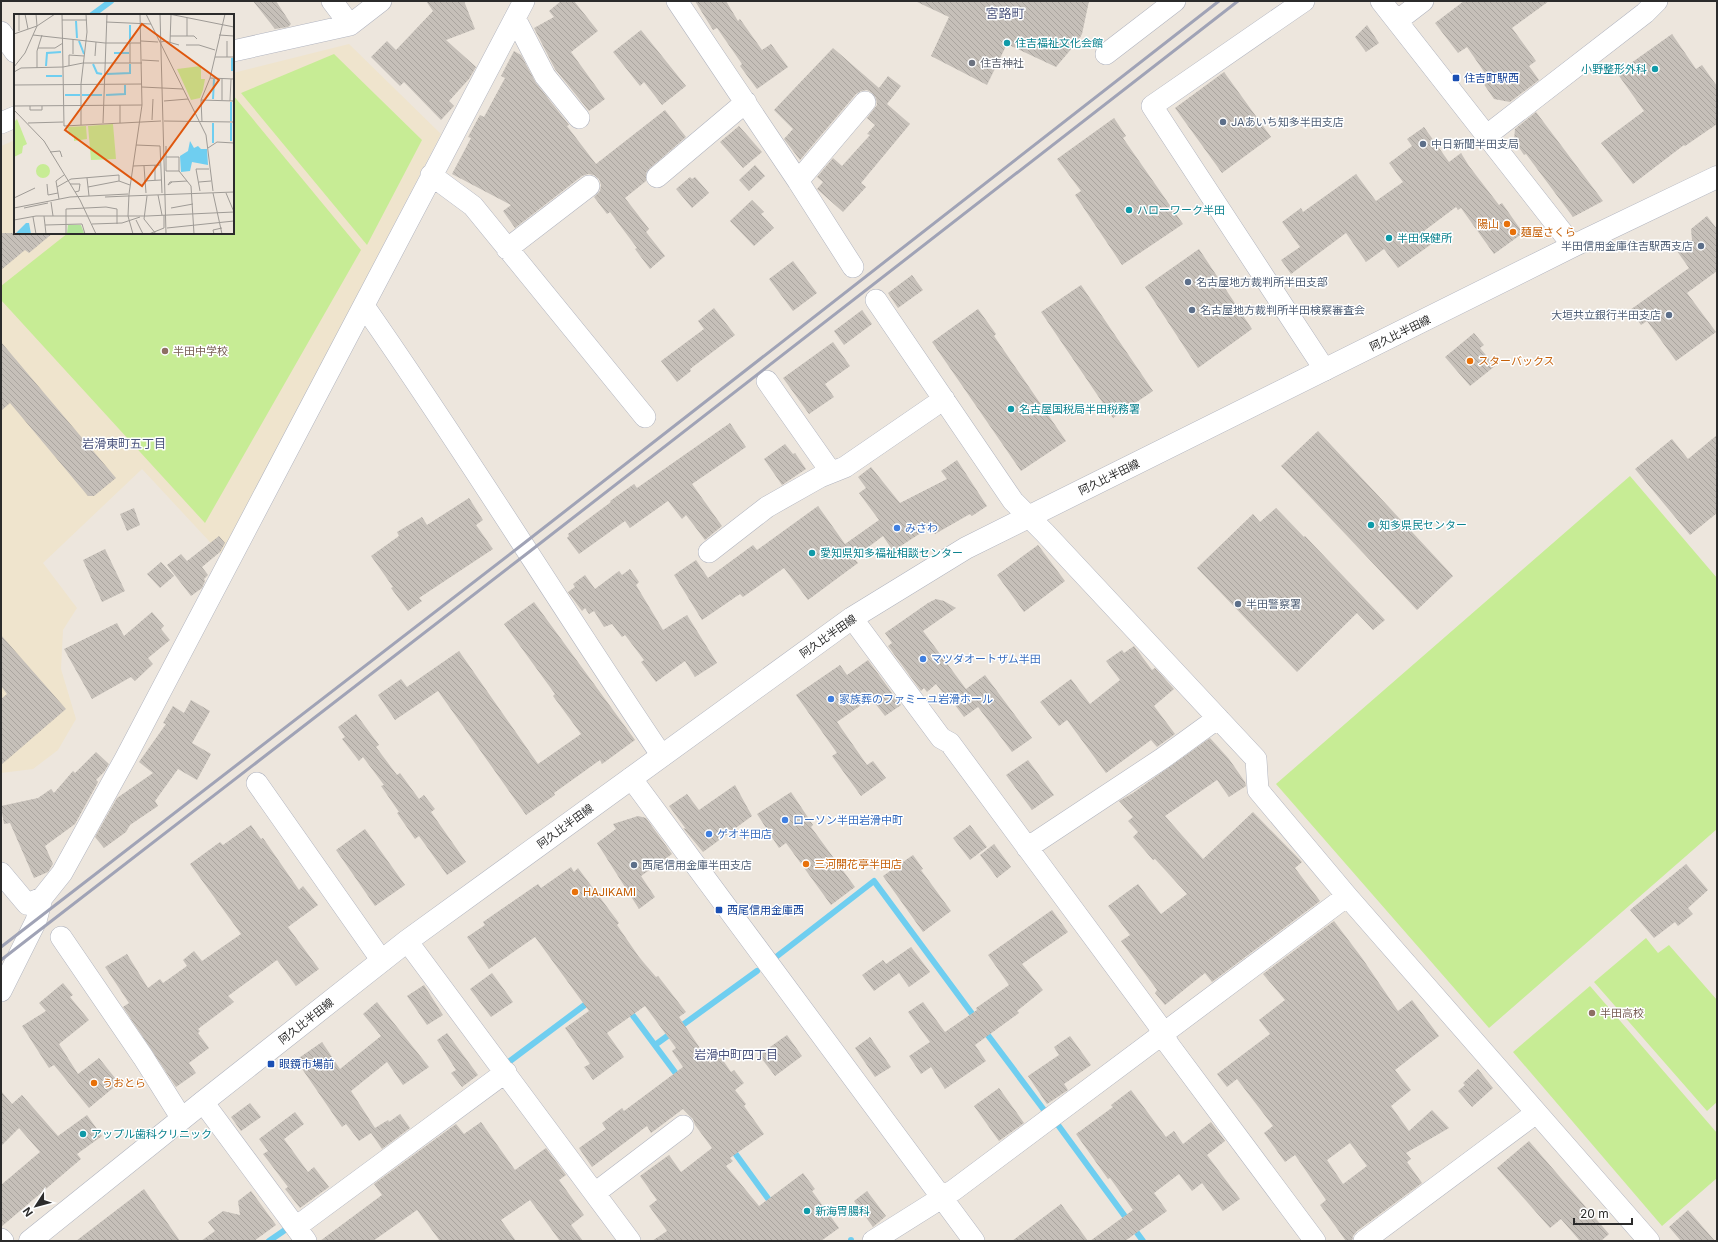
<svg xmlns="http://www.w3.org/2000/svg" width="1718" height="1242" viewBox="0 0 1718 1242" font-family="Inter,'Noto Sans JP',sans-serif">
<defs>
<pattern id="building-back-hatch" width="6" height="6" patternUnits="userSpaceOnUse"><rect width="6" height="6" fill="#c6c0b9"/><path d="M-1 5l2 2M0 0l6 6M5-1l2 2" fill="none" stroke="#aaa59f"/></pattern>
</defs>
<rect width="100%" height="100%" fill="#ede6dd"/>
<path fill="#efe4cd" d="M349,44L441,134L222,555L142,469L43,563L77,608L63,630L61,669L76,719L58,750L33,769L1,773V146L15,140V233H233V73Z"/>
<path fill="#c7ec95" d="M334,54L422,140L367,245L241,93Z
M233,95L361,250L205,523L1,300V286L68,233H233Z
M1630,476L1717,578V829L1489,1028L1276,784Z
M1646,938L1658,953L1669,945L1717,1000V1102L1707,1111L1594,982Z
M1590,986L1717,1133V1178L1662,1226L1513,1052Z"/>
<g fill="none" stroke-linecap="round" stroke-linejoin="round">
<path stroke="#6fcef0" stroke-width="6" d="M92,15L111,1
M776,957L874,881L976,1019
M628,1009L680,1079
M984,1030L1044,1110
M655,1045L757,971
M510,1061L590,1001
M1058,1125L1143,1241
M732,1149L772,1204
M269,1241L285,1230
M851,1241V1240"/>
</g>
<path fill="url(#building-back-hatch)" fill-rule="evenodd" d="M253,1H276L291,24L288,27L275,29Z
M426,1H464L475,29L446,40L476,67L469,79L449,101L454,106L441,120L404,82L400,86L371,57L387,41L396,50L433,11Z
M561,1H574L598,31L571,52L605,99L589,111L555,69L534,28L554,17L549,11Z
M695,1H726L738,21L740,19L762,50L771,44L788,67L757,89L740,66L742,64L717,28L713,30Z
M915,1H1089L1082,34L1078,41L1056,67L1007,44L987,85L931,56L949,17Z
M1464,1H1549L1512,28L1536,61L1529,66L1539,80L1510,102L1494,99L1481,80L1487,76L1467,47L1458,53L1435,23Z
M1367,25L1379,43L1366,52L1355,37Z
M641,30L686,86L662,105L644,82L640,86L613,52Z
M1672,34L1696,69L1702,65L1717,86V124L1685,146L1684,145L1633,184L1601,143L1644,111L1617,73Z
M833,48L879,88L888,76L901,86L887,104L910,124L861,183L866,187L843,212L817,189L823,182L817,177L833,158L842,166L870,135L867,134L875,125L867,118L877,105L876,98L872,93L867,90L861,91L856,94L800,160L784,139L793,129L774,110Z
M514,51L521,55L536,83L569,125L567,126L596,164L665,110L686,137L649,169L646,173V181L625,198L649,229L646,232L665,256L650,269L635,249L637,248L610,212L607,214L594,197L600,191L601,185L599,179L594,175L588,174L582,176L515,228L503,211L511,205L452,174L471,138L468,137L480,115L484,117L505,78L501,76Z
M1224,72L1271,137L1222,173L1175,108Z
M1536,112L1603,201L1573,217L1526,154L1524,155L1514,140L1515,129Z
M1114,118L1126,136L1123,138L1183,224L1122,265L1075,195L1081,191L1057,159Z
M739,126L762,152L743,168L720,142Z
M1424,127L1449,162L1461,153L1469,166L1499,205L1502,203L1523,233L1494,254L1461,208L1458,210L1456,207L1424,231L1433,243L1398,268L1384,249L1366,262L1346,233L1291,274L1281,260L1300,247L1282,222L1301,208L1303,212L1356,174L1376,201L1403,182L1389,163L1412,146L1407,139Z
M755,165L765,176L749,191L739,180Z
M690,177L692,179L695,177L709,193L692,208L676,189Z
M752,200L764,212L761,214L774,228L754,246L730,221Z
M1707,216L1717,229V271L1687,293L1716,332L1676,361L1647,321L1641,325L1630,310L1689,268L1677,251L1692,240L1691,229Z
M1,233H53L29,253L25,250L1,270Z
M1199,249L1252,329L1198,368L1145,287Z
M793,261L817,293L793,311L769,279Z
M912,275L923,290L898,308L888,293Z
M1081,285L1153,391L1113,418L1041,312Z
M714,308L735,335L690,369L691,371L677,382L661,361L704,329L698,321Z
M978,309L996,334L994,336L1066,441L1021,471L932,342Z
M862,310L872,324L844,345L834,331Z
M1474,333L1484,345L1480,348L1495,366L1470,386L1445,357Z
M1,342L116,478L94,496H88L10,403L1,411Z
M833,342L850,366L825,384L834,397L809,414L783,378Z
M730,423L746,447L692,484L722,526L705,540L686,515L682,519L668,501L630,528L625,521L579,554L567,538L569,536L568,534L611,502L610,501L634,484L637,488Z
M1318,431L1453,576L1417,610L1281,466Z
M1717,435V513L1690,535L1635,469L1672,439L1688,459Z
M785,444L793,454L795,453L806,469L782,485L764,459Z
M957,460L987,506L972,516L970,514L935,534L930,527L893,551L883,536L854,558L858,563L808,600L784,568L743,597L740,594L702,620L674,575L696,560L708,578L753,545L757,550L818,506L845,544L879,520L859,493L866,488L858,477L871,467L900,503L947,479L941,471Z
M469,498L483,520L476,525L493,549L419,598L422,601L408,611L391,588L393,587L371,556L399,536L397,532L422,517L427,525Z
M134,508L140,525L127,531L120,514Z
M1276,508L1304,537L1305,536L1385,620L1373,630L1357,613L1297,672L1197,568L1253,514L1260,522Z
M219,536L225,543L220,552L202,567L208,575L204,579L205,581L202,588L191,596L167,565L181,554L187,561Z
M1038,545L1065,581L1024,612L997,575Z
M105,549L125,591L102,602L83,560Z
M161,562L174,576L160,588L147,574Z
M630,569L639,582L636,585L663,630L687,615L717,663L695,677L685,661L656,682L641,662L644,660L625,635L622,637L612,624L604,627L594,611L589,614L585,608L582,611L568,592L575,587L573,584L585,575L595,589L619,571L622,575Z
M936,599L944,601L956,608L923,631L966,689L985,675L1032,738L1012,752L978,707L964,717L949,697L947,698L936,684L927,692L924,688L921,691L888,646L892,643L885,633L928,603Z
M534,602L635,740L602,764L600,760L554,793L555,795L526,815L438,691L395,720L378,695L401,679L407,687L459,651L538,764L581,734L553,696L555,694L504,624Z
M152,612L164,626L161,629L170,640L148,658L153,664L135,681L131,677L92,699L64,649L117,623L124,636Z
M1,635L66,709L1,765V699L7,694L1,686Z
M1134,646L1152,670L1155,668L1174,689L1154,706L1175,734L1157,747L1151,740L1106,773L1067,720L1059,726L1040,702L1071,679L1090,704L1120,680L1106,661L1122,650L1124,653Z
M868,660L901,705L885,716L871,698L837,722L867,765L873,761L886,778L861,796L832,756L837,753L796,695L840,665L847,675Z
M191,700L210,711L192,743L211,754L197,780L178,769L155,801L158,806L130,825L126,832L104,848L95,837L117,798L153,773L139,762L166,724L163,723L173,706L184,713Z
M356,714L379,745L376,747L397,775L400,773L419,799L424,795L435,809L431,812L466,862L447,875L419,836L415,839L397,813L399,812L381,786L384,785L363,757L359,761L342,739L345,737L338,727Z
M1210,738L1229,759L1245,782L1246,786L1229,797L1217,780L1165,816L1203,859L1253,812L1302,862L1295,868L1320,901L1212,982L1205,973L1165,1005L1155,993L1157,990L1121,941L1130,935L1108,906L1138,884L1161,914L1187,894L1155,859L1153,860L1133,837L1138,832L1128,821L1133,817L1119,801L1133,793Z
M96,752L109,764L104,772L96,780L98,782L75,824L45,846L53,864L48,872L34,878L10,823L4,824L1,806L38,798L51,789L54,793L73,771L75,773Z
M1028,760L1054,795L1032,810L1006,775Z
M735,785L752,816L703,852L683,828L686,829L669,806L687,794L699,810Z
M791,792L813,825L811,827L855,887L831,905L786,843L779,848L757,814Z
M638,816L646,818L672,854L641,876L655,897L639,909L597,843L616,829L613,824Z
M251,825L261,839L263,838L299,890L303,886L318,905L288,927L319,969L296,986L277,960L228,996L234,1002L198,1029L200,1031L198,1033L209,1048L189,1063L196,1073L176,1087L123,1007L129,1003L105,967L127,954L148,988L160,979L163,983L187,966L183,960L194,951L202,961L241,934L190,864L220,842L223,845Z
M970,825L987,847L970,860L953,838Z
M365,829L405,885L375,906L336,850Z
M994,844L1011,867L997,878L980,855Z
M913,855L923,869L921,870L951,911L923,932L883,876Z
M1686,864L1708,890L1688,908L1693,914L1678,926L1675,922L1654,938L1630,910Z
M571,867L574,872L578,868L619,923L617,925L639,957L656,977L658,976L686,1012L679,1017L710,1063L720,1056L731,1072L734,1070L744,1083L735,1090L746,1104L744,1106L764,1134L730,1158L733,1161L726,1166L759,1206L803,1173L815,1189L812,1191L839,1228L821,1241H652L667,1231L649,1206L657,1200L640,1176L669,1155L681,1172L712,1148L695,1125L693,1119L683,1109L651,1133L647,1126L592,1167L579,1148L606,1129L602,1123L622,1108L624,1111L683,1067L672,1051L676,1048L645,1006L607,1033L624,1057L593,1080L584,1067L590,1064L565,1028L589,1011L535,937L489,969L467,937L485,925L483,922L538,884L541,888Z
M1052,910L1068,932L1022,964L1043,990L1017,1011L1019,1013L975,1045L986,1061L945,1089L931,1067L921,1074L909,1056L930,1042L908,1012L923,1002L945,1032L977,1010L976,1008L1009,985L988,955Z
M1334,921L1362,958L1398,1011L1412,1000L1439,1036L1395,1070L1411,1090L1391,1106L1409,1131L1432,1110L1449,1128L1406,1153L1411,1159L1407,1162L1422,1183L1357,1231L1353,1236L1352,1241H1346L1320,1205L1326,1200L1295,1155L1285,1162L1264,1133L1273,1126L1237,1079L1227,1087L1217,1074L1270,1034L1259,1020L1285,1000L1263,974ZM1350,1143L1367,1166L1343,1184L1327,1160Z
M911,947L930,972L909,987L899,973L874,991L862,975L883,960L886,964Z
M492,973L513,1002L491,1017L470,989Z
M63,983L73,995L70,997L89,1020L59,1044L78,1074L99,1058L119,1083L89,1108L54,1065L49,1068L22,1026L46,1011L39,1003Z
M424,985L443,1015L427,1025L407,996Z
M377,1002L429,1067L403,1085L387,1062L351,1091L375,1128L388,1120L389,1122L400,1114L410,1128L382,1149L371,1133L359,1141L346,1124L342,1127L296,1060L322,1042L340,1069L381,1036L363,1014Z
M447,1033L478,1075L462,1087L451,1073L456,1070L437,1040Z
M787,1035L802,1056L775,1076L759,1055Z
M1070,1036L1091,1065L1064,1084L1068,1090L1047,1104L1028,1076L1059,1055L1054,1047Z
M870,1037L891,1067L875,1077L855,1048Z
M1478,1069L1493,1088L1472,1107L1458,1091L1465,1085L1463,1083Z
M999,1088L1024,1123L999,1141L974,1106Z
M1131,1090L1166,1137L1174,1131L1183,1144L1211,1122L1225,1141L1207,1155L1240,1199L1223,1211L1202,1183L1192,1191L1179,1174L1154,1193L1167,1211L1125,1241H1090L1133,1210L1110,1178L1108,1179L1076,1134L1113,1107L1111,1105Z
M1,1091L12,1104L22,1095L58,1136L87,1115L102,1136L77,1154L81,1159L1,1227V1185L40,1152L19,1128L1,1146Z
M250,1103L261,1117L241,1131L231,1117Z
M295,1112L304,1124L284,1139L308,1172L314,1167L329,1187L300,1208L285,1189L288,1187L263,1154L268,1151L259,1139Z
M481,1122L515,1170L546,1148L566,1175L559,1180L584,1215L571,1225L583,1241H560L530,1200L501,1220L516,1241H440L417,1210L373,1241H320L382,1195L374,1184L456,1124L464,1134Z
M1529,1141L1609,1234L1601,1241H1580L1561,1219L1550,1228L1497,1168Z
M144,1189L180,1241H76Z
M251,1191L276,1225L254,1241H201L215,1231L208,1222L223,1211L240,1215L238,1201Z
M867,1191L886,1216L873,1227L854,1201Z
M1061,1204L1088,1241H1012Z
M1688,1210L1715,1241H1681L1669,1227Z"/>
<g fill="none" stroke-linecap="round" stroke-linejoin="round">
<g stroke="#b1b4bf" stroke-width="22">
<path id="minor" d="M332,1L350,25
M677,1L798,181L853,267
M1304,1L1152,106L1325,370
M1381,1L1573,246
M515,18L545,76L579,118
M1397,21L1423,1
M1,32L15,52
M233,51L350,25L381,1
M1106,54L1175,1
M1,123L15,117
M1486,136L1645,13L1657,1
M431,175L473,206L645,417
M657,177L746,102
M798,181L865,102
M507,249L589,186
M876,300L1013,501L1045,533L1256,759L1258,790L1347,896L1649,1241
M364,306C467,453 561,607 662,756
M767,381L831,472
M709,552L767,507L820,477L845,467L944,399
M852,618L941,738L950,743L1157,1023L1169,1045L1315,1241
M631,778L974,1241
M257,783L382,961
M1027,848L1163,758L1218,718
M1,873L27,904L42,898
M61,937L143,1057L182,1119
M407,941L630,1241
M1,991L36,921L42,898L62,873L125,759L524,1
M203,1102L306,1241
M595,1193L683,1126
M296,1227L506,1072
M1,1239L3,1241
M873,1241L954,1190L1347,896
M1364,1241L1536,1113"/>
</g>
<g stroke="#b1b4bf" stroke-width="23">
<path id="secondary" d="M30,1241L203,1102L407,941L852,618L966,548L1573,246L1717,177"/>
</g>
<use href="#minor" stroke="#fff" stroke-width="21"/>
<use href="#secondary" stroke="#fff" stroke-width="22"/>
<path stroke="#a0a3b6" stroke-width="3" d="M1,947L523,544L1219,1
M1,960L529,552L1238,1"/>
</g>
<g fill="#0f9aa8" stroke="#fff" stroke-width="1.5">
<circle cx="1007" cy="43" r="4"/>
<circle cx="1655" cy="69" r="4"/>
<circle cx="1129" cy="210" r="4"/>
<circle cx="1389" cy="238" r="4"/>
<circle cx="1011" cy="409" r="4"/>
<circle cx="1371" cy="525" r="4"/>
<circle cx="812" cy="553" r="4"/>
<circle cx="83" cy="1134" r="4"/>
<circle cx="807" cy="1211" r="4"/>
</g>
<circle fill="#6b7280" stroke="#fff" stroke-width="1.5" cx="972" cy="63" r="4"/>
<g fill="#1a4fb4" stroke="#fff" stroke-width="1.5">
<rect x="1452" y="74" width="8" height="8" rx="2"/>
<rect x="715" y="906" width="8" height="8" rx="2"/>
<rect x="267" y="1060" width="8" height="8" rx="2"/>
</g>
<g fill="#5c6f8a" stroke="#fff" stroke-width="1.5">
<circle cx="1223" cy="122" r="4"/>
<circle cx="1423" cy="144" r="4"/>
<circle cx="1701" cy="246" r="4"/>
<circle cx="1188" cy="282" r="4"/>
<circle cx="1192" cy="310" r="4"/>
<circle cx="1669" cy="315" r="4"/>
<circle cx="1238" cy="604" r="4"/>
<circle cx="634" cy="865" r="4"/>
</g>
<g fill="#e8710a" stroke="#fff" stroke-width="1.5">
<circle cx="1507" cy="224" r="4"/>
<circle cx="1513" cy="232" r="4"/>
<circle cx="1470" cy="361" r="4"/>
<circle cx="806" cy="864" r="4"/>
<circle cx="575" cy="892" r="4"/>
<circle cx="94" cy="1083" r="4"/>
</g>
<g fill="#8d6e63" stroke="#fff" stroke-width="1.5">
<circle cx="165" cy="351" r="4"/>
<circle cx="1592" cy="1013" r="4"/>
</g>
<g fill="#3f7fe0" stroke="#fff" stroke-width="1.5">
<circle cx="897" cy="528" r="4"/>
<circle cx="923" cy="659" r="4"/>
<circle cx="831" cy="699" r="4"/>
<circle cx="785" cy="820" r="4"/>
<circle cx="709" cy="834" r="4"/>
</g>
<g text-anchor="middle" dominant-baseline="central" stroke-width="3" stroke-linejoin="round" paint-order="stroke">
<g font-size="11" fill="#0d838f" stroke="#fff" text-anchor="start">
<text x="1015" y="43">住吉福祉文化会館</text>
<text x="1647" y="69" text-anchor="end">小野整形外科</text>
<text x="1137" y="210">ハローワーク半田</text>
<text x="1397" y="238">半田保健所</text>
<text x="1019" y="409">名古屋国税局半田税務署</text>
<text x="1379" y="525">知多県民センター</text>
<text x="820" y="553">愛知県知多福祉相談センター</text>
<text x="91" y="1134">アップル歯科クリニック</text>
<text x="815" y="1211">新海胃腸科</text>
</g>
<g font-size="11" fill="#5b616d" stroke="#fff" text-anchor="start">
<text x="980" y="63">住吉神社</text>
</g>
<g font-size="11" fill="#164399" stroke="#fff" text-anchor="start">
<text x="1464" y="78">住吉町駅西</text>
<text x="727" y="910">西尾信用金庫西</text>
<text x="279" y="1064">眼鏡市場前</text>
</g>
<g font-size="11" fill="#4e5e75" stroke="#fff" text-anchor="start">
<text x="1231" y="122">JAあいち知多半田支店</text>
<text x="1431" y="144">中日新聞半田支局</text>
<text x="1693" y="246" text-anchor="end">半田信用金庫住吉駅西支店</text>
<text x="1196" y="282">名古屋地方裁判所半田支部</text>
<text x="1200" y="310">名古屋地方裁判所半田検察審査会</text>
<text x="1661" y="315" text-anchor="end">大垣共立銀行半田支店</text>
<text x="1246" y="604">半田警察署</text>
<text x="642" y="865">西尾信用金庫半田支店</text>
</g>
<g font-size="11" fill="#c56008" stroke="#fff" text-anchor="start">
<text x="1499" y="224" text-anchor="end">陽山</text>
<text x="1521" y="232">麺屋さくら</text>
<text x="1478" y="361">スターバックス</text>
<text x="814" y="864">三河開花亭半田店</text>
<text x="583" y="892">HAJIKAMI</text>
<text x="102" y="1083">うおとら</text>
</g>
<g font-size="11" fill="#2b2b2b" stroke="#fff">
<text transform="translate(1400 333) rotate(-26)">阿久比半田線</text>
<text transform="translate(1109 477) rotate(-26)">阿久比半田線</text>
<text transform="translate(828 636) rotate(-35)">阿久比半田線</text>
<text transform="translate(565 826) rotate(-36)">阿久比半田線</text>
<text transform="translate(306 1021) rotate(-38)">阿久比半田線</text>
</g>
<g font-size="11" fill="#785e54" stroke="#fff" text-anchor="start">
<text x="173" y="351">半田中学校</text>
<text x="1600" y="1013">半田高校</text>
</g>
<g font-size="11" fill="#366cbe" stroke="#fff" text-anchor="start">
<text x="905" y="528">みさわ</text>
<text x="931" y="659">マツダオートザム半田</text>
<text x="839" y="699">家族葬のファミーユ岩滑ホール</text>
<text x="793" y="820">ローソン半田岩滑中町</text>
<text x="717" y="834">ゲオ半田店</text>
</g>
<g font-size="12" fill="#4b547d" stroke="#fff">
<text x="124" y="443">岩滑東町五丁目</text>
<text x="736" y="1054">岩滑中町四丁目</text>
</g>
<g font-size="13" fill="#4b547d" stroke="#fff">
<text x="1005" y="13">宮路町</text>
</g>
</g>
<g transform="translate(14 14)">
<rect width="220" height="220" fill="#ede6dd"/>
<path d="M67,211L70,219H53L54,211Z" fill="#b3e499"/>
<path d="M187,52V65H191L189,76L186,84L177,86L163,55ZM3,105L13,130L9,132L8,139L0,143V108ZM99,110L102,145L77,146L74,112ZM72,112L73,125L60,127V121H55L54,113ZM22 157a7 7 0 1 1 14 0a7 7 0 1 1-14 0Z" fill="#c7ec95"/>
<path d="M176,127L180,134L184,132L187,135H193L194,151L178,148L176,157L167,158L166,142L174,137ZM12,209H15L17,220H1Z" fill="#6fcef0"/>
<path fill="none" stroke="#6fcef0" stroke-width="2" d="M62,7L63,24M116,11V28M65,27L70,40M100,39H115M79,50L83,59L88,60M32,52L33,39L47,38M218,57V44M93,60L116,59V50M32,62H48M51,81H66M68,81H88M92,81L111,80V71M199,85L200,65M217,107V88M217,109V127M199,129V109"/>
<path fill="none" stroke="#9f9b96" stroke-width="1" d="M5,0V17M11,0L14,15M48,0L50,112L147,107M132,0L192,121L199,177M146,0L152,220M155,0L220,13M173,4V22M48,6H73M92,8L137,10M0,20L23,12L41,0M19,21L91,29H127M205,21L220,22M156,22H180L183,25M127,27L144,28M213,27V43M147,28L151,27L165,31M156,28L157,1M116,29V49M172,31H185L201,36M24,34H41L49,29M59,40V25M81,42L82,28M201,43H220M128,46L145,47M55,52V41L70,42M0,53L11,39L23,12L22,0M23,54V37L28,21M0,58L7,54L49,53L69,49H128M196,64L220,65M0,71L128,70M128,73L169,75M187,86L220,87M208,86V65M150,87L174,85M216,87L217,65M0,92L128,91M16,92V96H28V92M0,96L30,127L66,186L82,220M138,106L139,85M150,107L220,108M188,108L187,86L196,64L211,0M14,109L49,108M89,109L93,0M106,109V91M67,111V70L73,18L72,0M122,131L146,132L148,179M152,132V157H165M194,134L203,128L220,129M36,138L46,137L48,143M152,143H165V157L177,172L180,220M141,151V166M119,152L146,151M130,152L132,179M73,164L75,182M130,167L147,166M158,168L154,171L156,168L173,167M185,168L197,167M33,170L34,181L44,179M56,170H66L65,177L61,178M43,173L57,165L105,161V167M74,173L105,167L116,171M186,177L182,155H195M199,179L208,220M212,179L220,198M115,180L128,91L126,0M115,180L114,202L119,220M144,181L148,201M114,182L220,178M91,183L114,182M0,184L21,174M45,185L42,167L50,161M37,188L39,202M0,194L56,183L114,180M10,194L34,189M157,194L179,190M30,202L32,220M19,203L22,220M130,205L133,182M130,205L142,220M0,206L22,202H133L220,198M122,206L129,220M78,210L108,209L126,203M31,211L68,210L71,220H67M153,214L220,207M52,220V195L92,193L103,195V210M135,220L150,214V201M200,220L199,216L208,214"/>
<path fill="#df570e" fill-opacity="0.15" stroke="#df570e" stroke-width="2" d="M128,10L205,66L128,172L51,116Z"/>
<rect width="220" height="220" fill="none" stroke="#2b2b2b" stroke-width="2"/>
</g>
<rect width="1718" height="1242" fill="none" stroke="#2b2b2b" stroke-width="4"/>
<g transform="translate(36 1206) rotate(234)" stroke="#ffffff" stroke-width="3" paint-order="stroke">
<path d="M0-3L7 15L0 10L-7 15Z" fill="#2b2b2b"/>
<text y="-6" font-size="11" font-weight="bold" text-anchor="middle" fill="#2b2b2b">N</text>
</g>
<path d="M1574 1218v6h58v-6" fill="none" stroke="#2b2b2b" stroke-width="2"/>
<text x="1580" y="1218" font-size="12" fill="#2b2b2b" stroke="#ffffff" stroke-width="3" paint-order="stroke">20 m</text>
</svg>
